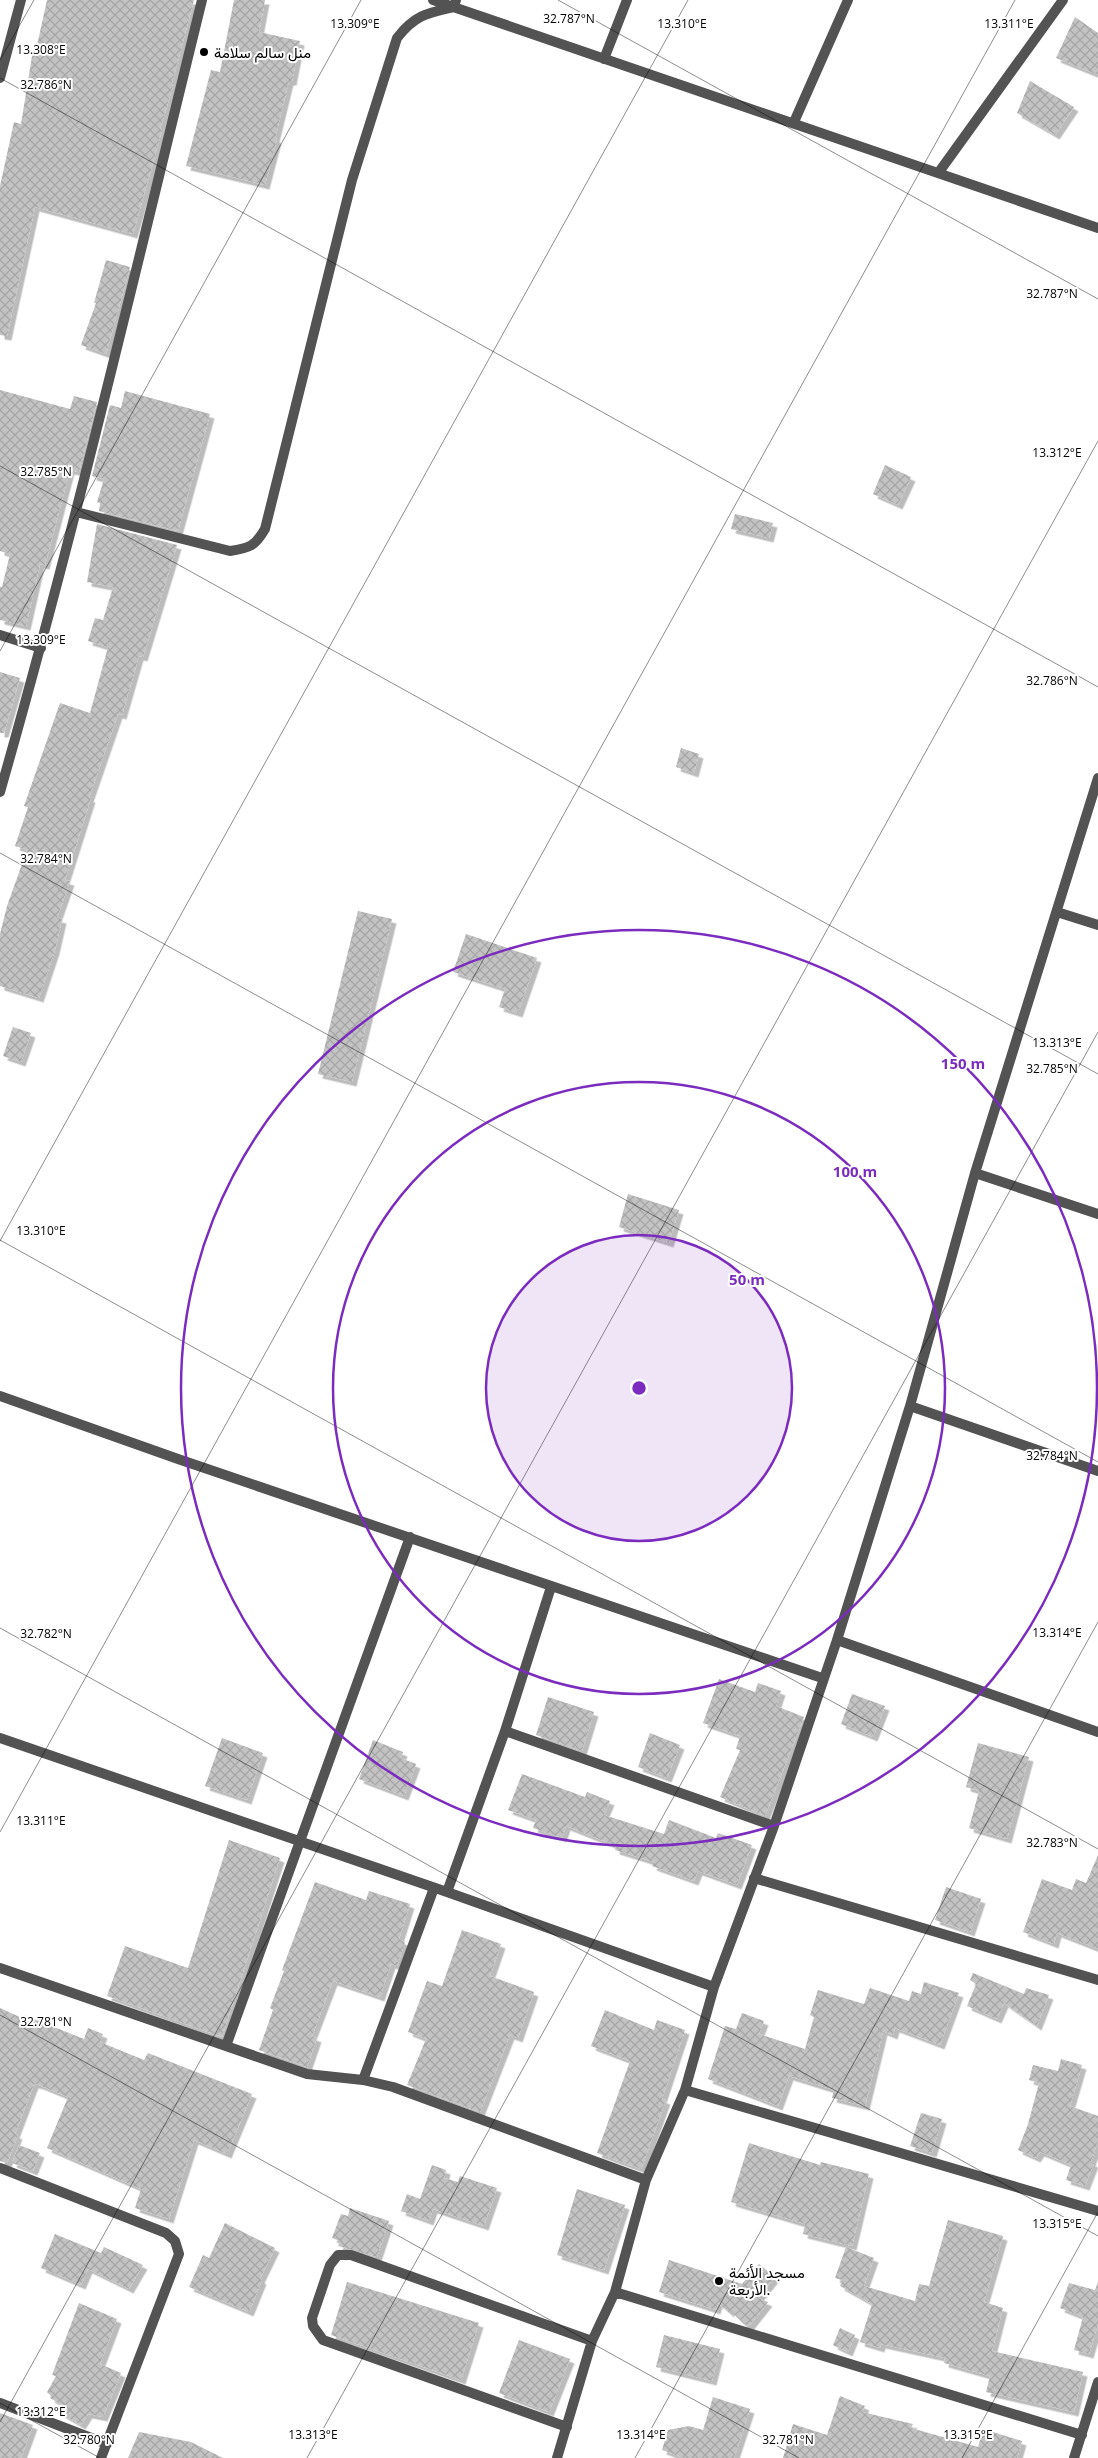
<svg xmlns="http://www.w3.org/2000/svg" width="1098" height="2458" viewBox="0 0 1098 2458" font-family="'Open Sans',Vazirmatn,sans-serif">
<defs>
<pattern id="building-cross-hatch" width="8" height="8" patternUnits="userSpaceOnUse" patternTransform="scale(1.25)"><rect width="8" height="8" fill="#c3c3c3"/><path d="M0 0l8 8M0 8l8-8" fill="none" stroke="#a6a6a6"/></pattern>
<filter id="shadow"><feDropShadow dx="4.5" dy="4.5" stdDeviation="0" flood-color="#0004"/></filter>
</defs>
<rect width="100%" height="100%" fill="#fff"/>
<path fill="url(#building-cross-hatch)" filter="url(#shadow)" d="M47,0H194L172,83H174L160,129L162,130L133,234L35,207L7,336L0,335V186L14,122L21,124L33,50H36Z
M234,0H265L259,32L300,41L292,81H289L275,138L277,139L265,185L186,166L211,70L220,72Z
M1075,17L1098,33V75L1056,58Z
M1030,81L1074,107L1055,135L1017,113Z
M106,260L130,267L106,354L81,345L96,303H94Z
M0,390L70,409L74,396L97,402L79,472L70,470L45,565L40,564L26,626L0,620V587H2L10,554L0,551Z
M125,391L210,414L178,531L99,511L100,503L97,502L104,479L92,476L110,405L121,408Z
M885,465L911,477L898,505L873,494Z
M735,514L773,523L769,538L731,529Z
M97,524L177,545L143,657L139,656L122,715L118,714L89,798H91L65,880L70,881L57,918L62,919L55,950L39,998L0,986V934L7,906L27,850L15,846L28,807L24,806L60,703L90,713L108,647L88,641L95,618L103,620L113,587L87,582Z
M0,672L20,678L4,733H0Z
M681,748L699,754L694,773L676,767Z
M358,911L392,919L352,1082L318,1074Z
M466,934L537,958L518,1013L499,1007L505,989L453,972Z
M13,1027L31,1033L21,1062L3,1056Z
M628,1194L679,1210L669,1243L619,1227Z
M719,1679L755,1692L758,1683L781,1691L776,1706L804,1717L765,1816L720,1797L740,1750L736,1749L740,1736L703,1723Z
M852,1694L885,1706L873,1737L841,1724Z
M548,1697L594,1712L582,1751L536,1735Z
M650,1733L680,1745L667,1778L638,1767Z
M222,1738L263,1753L247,1800L205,1786Z
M373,1740L403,1752L401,1758L416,1764L404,1796L359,1779Z
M978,1743L1029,1757L1007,1839L969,1828L979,1791L966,1787Z
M522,1774L585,1797L587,1792L610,1801L604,1815L664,1834L669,1820L716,1838L718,1833L752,1845L737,1885L698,1871L694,1881L652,1866L654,1862L615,1850L616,1846L566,1826L562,1838L533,1828L536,1820L508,1810Z
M229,1840L280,1858L222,2037L107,1996L125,1946L188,1968Z
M1098,1855V1949L1057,1933L1054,1944L1023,1932L1042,1879L1072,1890L1076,1879L1086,1883Z
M315,1882L366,1900L369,1891L410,1904L399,1939L405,1942L397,1966L391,1964L380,1997L333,1981L312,2036L317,2038L307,2067L259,2050L273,2010L270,2008L284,1971L282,1970Z
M946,1887L981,1899L970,1932L935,1920Z
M462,1930L501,1944L490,1976L534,1992L518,2038L510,2035L480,2112L407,2085L426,2039L408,2032L427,1981L442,1986Z
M973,1973L1024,1994L1026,1988L1049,1995L1037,2026L1004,2003L997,2019L967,2006L976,1984L970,1980Z
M924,1982L959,1993L940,2045L895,2028L893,2035L883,2031L865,2106L832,2098L834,2090L789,2076L778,2106L708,2079L725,2026L736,2029L742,2013L764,2021L759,2034L805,2049L814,2017L810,2015L818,1990L864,2004L870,1988L909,2001L912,1991L921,1994Z
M0,2008L22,2018L24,2015L84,2039L88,2028L103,2034L100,2042L144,2060L148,2053L252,2094L227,2154L194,2140L169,2219L135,2208L141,2189L47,2148L68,2097L39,2085L34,2084L15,2134L18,2135L7,2163L0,2161Z
M605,2010L654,2030L657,2020L685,2030L662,2099L666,2100L641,2169L597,2153L630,2061L591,2046Z
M1061,2059L1082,2065L1070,2106L1098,2116V2141L1091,2162L1094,2163L1085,2186L1066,2180L1071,2165L1040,2152L1036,2158L1018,2150L1028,2124L1039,2083L1029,2080L1033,2065L1058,2071Z
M921,2113L942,2119L932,2153L910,2146Z
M749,2143L820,2165L821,2162L869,2174L852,2246L803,2234L805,2224L731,2202Z
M19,2145L40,2153L33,2171L12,2163Z
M432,2165L446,2170L444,2178L458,2182L460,2176L497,2188L484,2226L433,2209L429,2221L401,2211L407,2194L420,2199Z
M577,2189L625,2205L604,2270L557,2255Z
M350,2208L389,2221L377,2257L338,2246L340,2241L332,2238L341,2214L348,2216Z
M948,2220L1003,2236L984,2302L1003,2308L992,2351L1083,2372L1074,2412L986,2392L990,2376L944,2363L945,2358L881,2344L880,2348L860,2342L872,2304L840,2286L842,2280L835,2278L846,2247L874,2258L864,2286L915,2301L919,2284L929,2286Z
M225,2223L275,2248L260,2279L262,2280L249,2312L189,2287L203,2255L209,2258Z
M55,2234L101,2253L104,2247L143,2265L129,2289L88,2269L81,2285L41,2268Z
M669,2260L742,2284L759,2264L775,2277L758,2298L768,2302L749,2326L744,2324L730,2310V2313L718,2303L716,2310L659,2292Z
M347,2282L479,2323L461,2380L331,2335Z
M1098,2282V2324L1089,2354L1074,2350L1083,2317L1060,2308L1069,2283L1095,2290Z
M79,2303L117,2319L100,2364L121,2373L103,2417L88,2414L81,2425L60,2413L64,2406L50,2398L51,2396L47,2392L56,2376L52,2375Z
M840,2328L855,2335L848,2352L833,2345Z
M664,2335L720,2349L712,2381L656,2367Z
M519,2340L570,2359L549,2412L499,2393Z
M840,2396L865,2406L862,2412L913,2424L911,2428L978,2447L983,2429L1022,2441L1017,2458H783L793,2424L827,2435Z
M713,2397L750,2409L734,2458H684L662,2450L668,2430L689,2426L703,2430Z
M0,2413L33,2425L21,2458H0Z
M139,2432L191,2442L223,2458H128Z"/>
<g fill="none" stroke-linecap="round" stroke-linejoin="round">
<path stroke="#535353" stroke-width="10" d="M433,0L1098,228
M604,59L627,0
M0,78L21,0
M794,122L848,0
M939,172L1063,0
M76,512L230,551C250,548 255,546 265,529L352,180L397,38C415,15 427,13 454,7L456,0
M0,635L41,648
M0,792C75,530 137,265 202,0
M1057,912L1098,925
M975,1173L1098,1214
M0,1396L178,1459L822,1678
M910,1406L1098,1471
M837,1640L1098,1732
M505,1731L774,1826
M0,1738L447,1892L714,1987
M754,1878L1098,1980
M447,1892L505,1731L551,1587
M0,1968L307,2074L363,2080L393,2087L646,2180
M226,2046L410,1537
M363,2080L434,1888
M685,2090L1098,2211
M0,2168L166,2233L175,2241L179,2254L101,2458
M615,2292L1082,2435
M0,2403L107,2444
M567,2427L323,2340L313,2326L312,2318L330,2265L338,2255H351L592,2341
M557,2458L592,2341L615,2292L646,2180L685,2090L714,1987L774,1826L837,1640L910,1406L975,1173L1098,778
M1074,2458L1098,2382"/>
</g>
<path fill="none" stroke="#000" stroke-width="1" stroke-opacity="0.45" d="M558,0L1098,299M0,60L34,0M0,78L1098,687M0,466L1098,1074M0,651L361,0M0,853L1098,1462M0,1240L1098,1849M0,1241L688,0M0,1628L1098,2236M0,1832L1015,0M0,2015L799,2458M0,2403L100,2458M0,2422L1098,441M307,2458L1098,1032M635,2458L1098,1622M962,2458L1098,2212"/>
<circle cx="639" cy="1388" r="153" fill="#7b2cbf" fill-opacity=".12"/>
<g fill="none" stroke="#7b2cbf" stroke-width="2.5">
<circle cx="639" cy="1388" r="153"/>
<circle cx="639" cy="1388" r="306"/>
<circle cx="639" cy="1388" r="458"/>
</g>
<g fill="#000" stroke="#fff" stroke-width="2">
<circle cx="204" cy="52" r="5"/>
<circle cx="719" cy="2281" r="5"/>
</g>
<g text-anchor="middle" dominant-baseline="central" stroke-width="4" stroke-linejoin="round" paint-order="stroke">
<g font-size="15" fill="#000" stroke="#fff" text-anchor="start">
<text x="214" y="52">منل سالم سلامة</text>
<text x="729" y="2272">مسجد الأئمة<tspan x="729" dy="17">الأربعة.</tspan></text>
</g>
</g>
<g font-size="12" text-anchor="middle" fill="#000" stroke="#fff" stroke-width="4" stroke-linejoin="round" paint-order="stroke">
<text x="569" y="23">32.787°N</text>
<text x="355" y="28">13.309°E</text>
<text x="682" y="28">13.310°E</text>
<text x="1009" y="28">13.311°E</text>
<text x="41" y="54">13.308°E</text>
<text x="46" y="89">32.786°N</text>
<text x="1052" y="298">32.787°N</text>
<text x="1057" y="457">13.312°E</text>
<text x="46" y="476">32.785°N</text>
<text x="41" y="644">13.309°E</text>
<text x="1052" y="685">32.786°N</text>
<text x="46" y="863">32.784°N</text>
<text x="1057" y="1047">13.313°E</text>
<text x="1052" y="1073">32.785°N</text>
<text x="41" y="1235">13.310°E</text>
<text x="1052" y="1460">32.784°N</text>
<text x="1057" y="1637">13.314°E</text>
<text x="46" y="1638">32.782°N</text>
<text x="41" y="1825">13.311°E</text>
<text x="1052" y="1847">32.783°N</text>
<text x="46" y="2026">32.781°N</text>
<text x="1057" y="2228">13.315°E</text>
<text x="41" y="2416">13.312°E</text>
<text x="313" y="2439">13.313°E</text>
<text x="641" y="2439">13.314°E</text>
<text x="968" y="2439">13.315°E</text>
<text x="89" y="2444">32.780°N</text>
<text x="788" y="2444">32.781°N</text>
</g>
<circle cx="639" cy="1388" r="8" fill="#7b2cbf" stroke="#fff" stroke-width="2.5"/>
<g font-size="15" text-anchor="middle" font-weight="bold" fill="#7b2cbf" stroke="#fff" stroke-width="4" stroke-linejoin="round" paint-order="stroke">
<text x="963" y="1069">150 m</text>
<text x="855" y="1177">100 m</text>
<text x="747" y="1285">50 m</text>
</g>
</svg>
